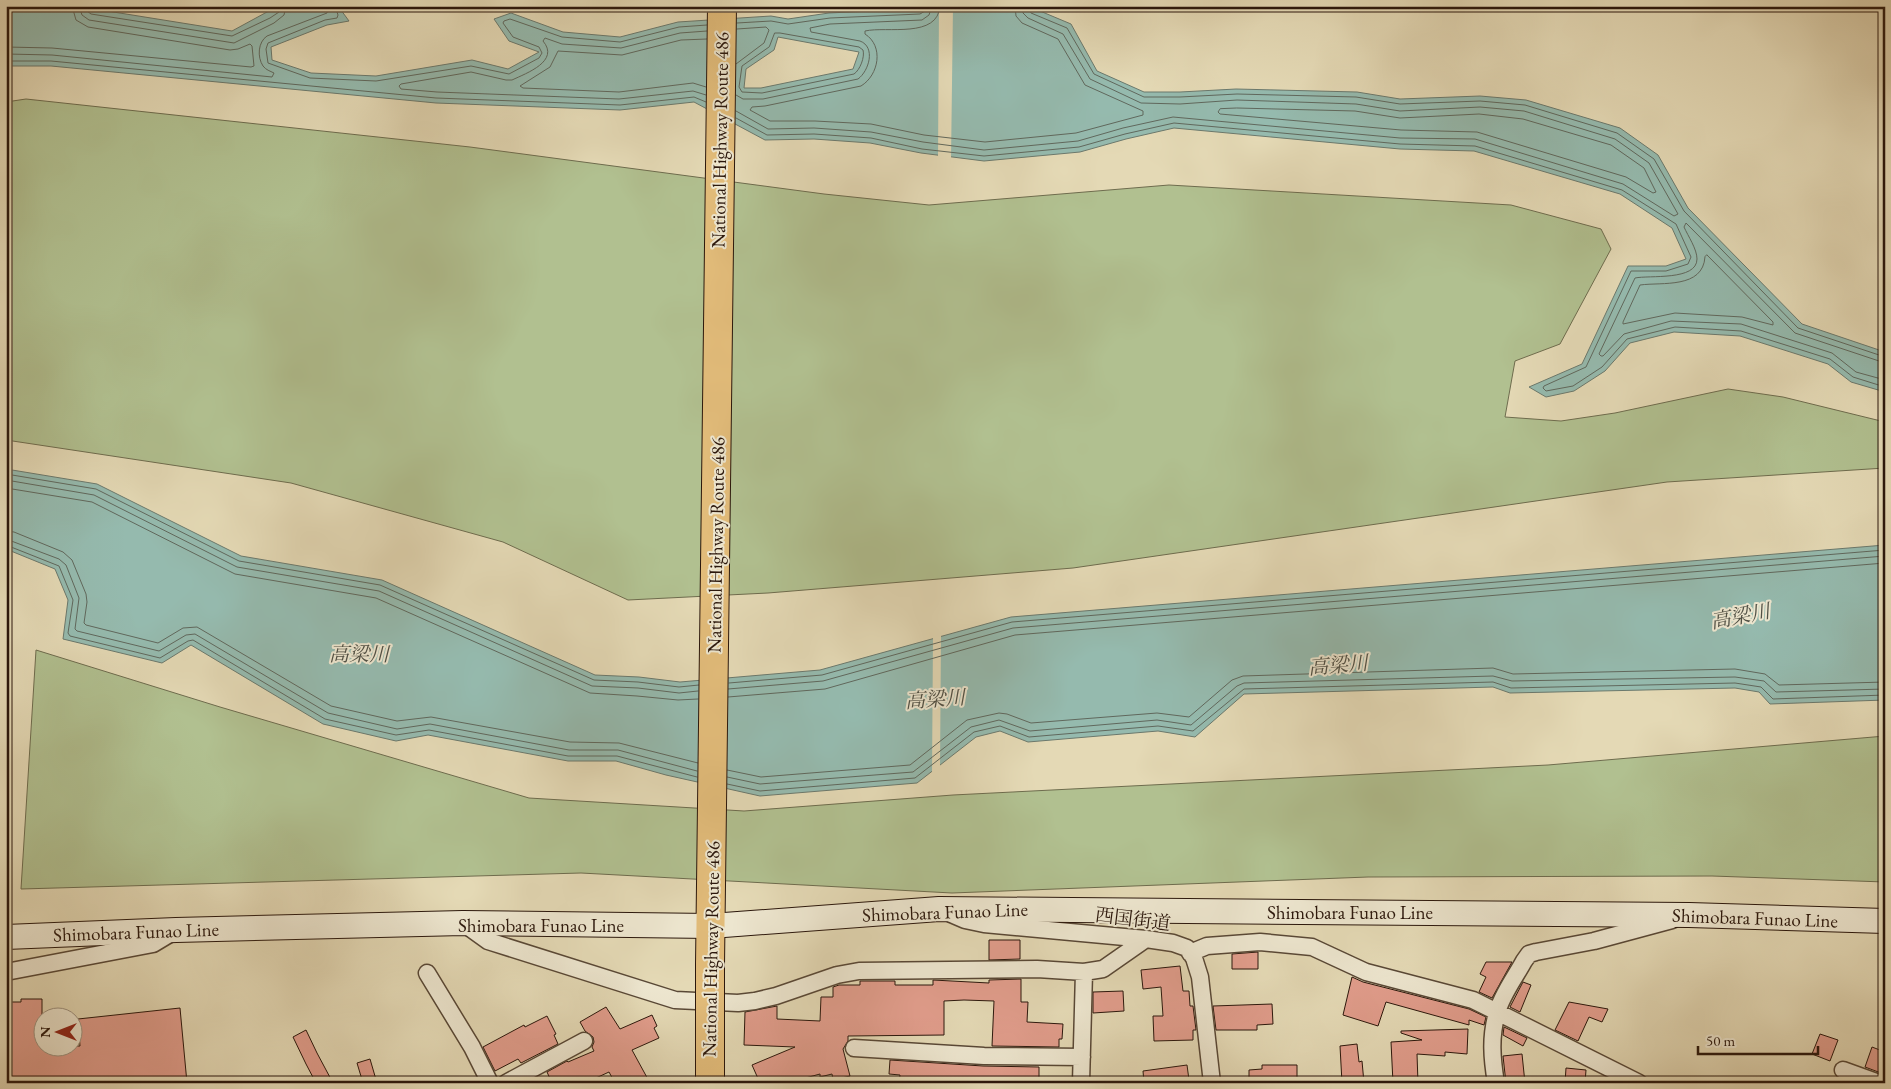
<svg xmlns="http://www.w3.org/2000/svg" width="1891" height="1089" viewBox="0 0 1891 1089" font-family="'EB Garamond','Noto Serif JP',serif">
<rect width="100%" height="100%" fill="#e4d9b5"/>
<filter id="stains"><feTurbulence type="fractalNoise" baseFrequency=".004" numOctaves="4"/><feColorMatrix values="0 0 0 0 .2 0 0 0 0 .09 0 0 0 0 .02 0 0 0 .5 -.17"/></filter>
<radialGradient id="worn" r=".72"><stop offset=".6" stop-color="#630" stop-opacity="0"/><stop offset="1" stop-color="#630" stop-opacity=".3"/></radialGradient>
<path fill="#b1c090" stroke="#6e6c4e" d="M26,99L470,147L824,194L929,205L1169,185L1511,205L1601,229L1611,249L1560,344L1515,361L1505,417L1561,421L1615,413L1728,389L1783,397L1885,422V468L1667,482L1073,568L768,593L628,600L503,542L291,483L6,440V102Z
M36,650L220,707L529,798L744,811L953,795L1548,765L1885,736V882L1712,876L1368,877L952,893L581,873L21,889Z"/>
<path fill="#95baae" stroke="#6b796d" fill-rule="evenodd" d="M6,6H76L232,31L278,6H338L349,21L327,25L271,47L272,60L311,73L376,76L472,60L508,69L539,52L509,41L494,19L511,13L563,32L620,37L678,22L771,16L788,19L829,13L969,6H1028L1071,24L1097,71L1144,92H1180L1236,89L1357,92L1400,99L1480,96L1526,100L1620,128L1658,155L1688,208L1802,324L1885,352V392L1851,382L1828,364L1740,336L1674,332L1630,343L1605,371L1574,391L1546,397L1529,387L1582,364L1628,266H1666L1686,259L1672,228L1620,194L1474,151L1400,149L1174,128L1126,139L1080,152L984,161L921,153L870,143L814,139L765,140L694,102L620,110L436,103L51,66H6ZM778,37L859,52L853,69L761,88H744L746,69L774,50Z
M6,469L97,484L241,556L382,580L595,675L639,677L680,682L820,670L1011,617L1885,545V700L1770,704L1759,692L1735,688L1510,693L1493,687L1244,694L1195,737L1158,731L1028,742L1000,731L976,737L917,783L760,796L666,775L616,761H568L428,735L396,741L323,724L191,645L162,663L63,639L68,600L55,569L6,549Z"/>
<path fill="#e4d9b5" d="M939,6H953L951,160L938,158Z
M941,634L940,769L932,775L933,636Z"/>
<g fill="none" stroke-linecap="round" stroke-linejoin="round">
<path stroke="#60685d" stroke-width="1" d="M79,6L82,15L89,20L234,43L274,23L284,15L286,6
M86,6L87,11L91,14L232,36L270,18L279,12L280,6
M335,6L338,15L337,18L325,20L268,43L266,49L268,63L310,78L376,81L471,66L509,74L539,58L542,53L539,47L513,37L503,23L504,21L510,19L562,37L620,42L679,27L707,25
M940,6C938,39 887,26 865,31V34C884,46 879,75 861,86L765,106L752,107L750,110L770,121H815L871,124L924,135L985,142L1076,133L1143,115V111L1085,85L1058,39L1022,23L1016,16L1015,6
M1028,6L1031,13L1067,28L1094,74L1144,97H1180L1237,94L1356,97L1400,104L1480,101L1525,105L1617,133L1654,159L1684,211L1798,328L1885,357
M737,23L771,21L788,24L830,18L920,14L925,11L926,6
M775,33H780L859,47L863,50C865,57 860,70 854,74L762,93L742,92L739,87L742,66L769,47Z
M6,47L52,48L251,67L254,66L252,46L250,44L238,49L230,50L88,27L76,20L72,6
M6,54L52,55L272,77L274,73C270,71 266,70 263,66C257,57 258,42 267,36L327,13L328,6
M6,61H51L436,98L620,105L694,97L706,102
M736,64L764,43L769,30L766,27L737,29
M706,87L693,83L619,92L523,88L520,86L550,67L558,51L622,55L681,40L707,39
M706,95L693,91L619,99L437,92L401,89L399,86L401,84L471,72L506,80H512C527,73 560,61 543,41L545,38L562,44L621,48L680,33L707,31
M736,95L743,99H763L858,79C869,71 876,47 860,41L811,32L810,28L830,24L922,20L929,15L932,6
M1237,108L1355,111L1400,118L1479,114L1523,119L1611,145L1644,168L1656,192L1653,193L1626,177L1477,132L1401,130L1220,114L1218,112L1220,109Z
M736,111L768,129L814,128L871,132L923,142L984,150L1078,141L1123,128L1173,117L1400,138L1475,139L1623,184L1674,216L1678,214L1649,163L1615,139L1524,111L1480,107L1400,111L1356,104L1237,100L1180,104L1141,103L1090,79L1063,34L1028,18L1023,13L1022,6
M736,118L767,135L814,134L871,138L922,149L984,156L1079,147L1125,134L1174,123L1400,144L1475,146L1622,190L1676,224L1691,257L1688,264L1666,271H1631L1586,367L1544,386L1543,388L1546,391L1573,386L1602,367L1627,339L1675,327L1741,331L1830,359L1853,377L1885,387
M1707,255L1773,322V325L1742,317L1675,313L1623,324V322L1640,285C1662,282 1703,289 1705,257Z
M1885,363L1795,333L1686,223L1684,227C1688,236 1697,249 1697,259C1697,281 1649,275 1635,278L1599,354L1601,356H1603L1624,334L1671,321L1741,324L1832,353L1856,372L1885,380
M6,474L96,489L239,561L380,585L594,680L638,682L679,687L699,685
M6,480L94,495L237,567L379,591L592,686L638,688L679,693L698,691
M6,488L92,502L235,574L376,598L590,693L637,696L678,700L698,699
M6,531L14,532L63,552L72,560L86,594L87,602L84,623L86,625L158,643L183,628L197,627L331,706L397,721L431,717L570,742L619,743L698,763
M6,539L59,559L66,565L79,598L75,629L77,631L159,651L186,635L195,634L328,713L397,729L430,724L569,750H618L697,771
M6,545L59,566L73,600L68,633L70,636L160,658L188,641L193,640L325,719L396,735L429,730L568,756H617L697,777
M729,683L822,675L1012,622L1885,550
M728,689L823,681L1013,628L1885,556
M728,697L825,689L1015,635L1885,563
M727,770L761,777L910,765L967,720L999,713L1007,714L1031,723L1157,713L1189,717L1232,680L1243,676L1493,668L1513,674L1735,669L1765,674L1779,685L1885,682
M727,777L760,784L913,772L971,727L999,720L1030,731L1157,720L1191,725L1237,686L1244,683L1493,676L1512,681L1735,677L1764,681L1776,692L1885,689
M727,784L760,791L915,778L974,732L1000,726L1029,737L1158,726L1193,731L1244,689L1493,682L1511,688L1735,683L1761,687L1773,699L1885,695"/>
</g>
<path fill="#e19d8c" stroke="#2b170c" d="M989,940H1020V959L989,960Z
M1258,952V969H1232V954Z
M1486,962H1512L1492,998L1479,992L1486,977L1480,974Z
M1180,966L1183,991H1189L1190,1006H1193L1196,1030H1193V1040L1154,1041L1153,1016H1163L1161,987L1143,989L1141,970Z
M1352,977L1363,982L1469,1009L1486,1017L1484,1025L1469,1020V1025L1386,1002L1378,1026L1343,1015Z
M1021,979V1002H1028L1027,1022L1063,1024L1062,1039H1059V1047L992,1046L994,1001L964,1000L944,1001V1035L848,1036V1041L843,1049L850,1076L833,1080L832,1074L820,1077V1074L787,1083H760L752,1065L795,1047L744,1045L745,1012L777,1006V1019L820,1021L821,997H833V987L839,985H860V981H895V985H933V980L989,983V980Z
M1523,982L1531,985L1520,1012L1510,1007Z
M1123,991L1124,1011L1093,1013V992Z
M21,999H42V1046H80L78,1019L180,1008L187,1083H6V1002H21Z
M1569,1002L1608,1009L1602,1022L1589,1017L1578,1041L1555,1030Z
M1272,1004L1273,1024L1257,1025V1030H1216L1213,1006Z
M606,1007L620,1029L652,1015L657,1026L654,1028L659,1038L632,1050L650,1083H615L609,1072L585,1083H552L547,1072L567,1061L568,1062L594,1051L592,1047L594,1042L593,1037L585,1031L580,1022Z
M547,1016L556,1034L554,1035L558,1044L521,1063L518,1059L495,1071L483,1047L524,1025L525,1027Z
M1504,1027L1527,1038L1523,1046L1503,1035Z
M1468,1029L1467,1054L1445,1052V1056L1417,1054L1418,1083H1393L1391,1042L1422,1040L1401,1033V1031Z
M306,1030L317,1053L333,1083H316L306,1064L293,1037Z
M1820,1034L1838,1040L1830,1061L1812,1054Z
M1357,1044L1359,1062L1362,1061L1364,1083H1342L1340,1046Z
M1872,1047L1885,1052V1061L1881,1073L1865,1067Z
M1522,1054L1525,1083H1506L1503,1056Z
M370,1059L377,1083H363L357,1063Z
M890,1060L983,1066L1039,1067V1079H1029V1081L981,1080V1083H899L900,1075L889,1074Z
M1187,1065L1189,1080L1164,1083H1144L1143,1071Z
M1262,1065H1297V1083H1249V1070L1262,1069Z
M1566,1068L1586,1070L1585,1083H1565Z"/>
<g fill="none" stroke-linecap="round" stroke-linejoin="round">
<g stroke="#594836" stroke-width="19">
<path id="street" d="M951,914L965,920L984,924L1146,939L1173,943L1187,948L1194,958L1200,977L1212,1083
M463,923L488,941L675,1000L738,1003L755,1001L776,996L837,975L859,971L1037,969L1084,972L1103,969L1146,939
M1190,953L1207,946L1260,942L1312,947L1366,972L1473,1000L1639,1083
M6,972L153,944L173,932
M427,973L472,1047L490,1083
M854,1048L984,1056L1082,1057
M1843,1070L1879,1083
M506,1083L584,1041
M1081,1083L1084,972
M1496,1083C1492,1059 1490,1037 1497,1013C1501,996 1516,976 1524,961L1529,954L1536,952L1594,941L1672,920"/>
</g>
<g stroke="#2b170c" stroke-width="26">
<path id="secondary" d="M6,937L176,930L463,923L711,926L939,909L1689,915L1885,921"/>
</g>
<g stroke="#2b170c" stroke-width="30">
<path id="highway" d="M710,965L722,6"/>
</g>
<use href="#street" stroke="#ede6cf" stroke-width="16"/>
<use href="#secondary" stroke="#ede6cf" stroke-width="24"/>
<use href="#highway" stroke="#e2bc7a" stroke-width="28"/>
<g stroke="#2b170c" stroke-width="30" stroke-linecap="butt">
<path id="highway-bridge" d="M710,1083V965"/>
</g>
<use href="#highway-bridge" stroke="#e2bc7a" stroke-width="28"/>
</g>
<g text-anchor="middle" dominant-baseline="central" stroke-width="4" stroke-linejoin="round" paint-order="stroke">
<g font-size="19" fill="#2b170c" stroke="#ede6cf">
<text transform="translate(720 140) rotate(-89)">National Highway Route 486</text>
<text transform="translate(716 545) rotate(-89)">National Highway Route 486</text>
<text transform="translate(945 912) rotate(-2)">Shimobara Funao Line</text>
<text x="1350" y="912">Shimobara Funao Line</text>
<text transform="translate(1755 918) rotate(2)">Shimobara Funao Line</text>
<text transform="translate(1133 919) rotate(7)">西国街道</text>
<text x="541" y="925">Shimobara Funao Line</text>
<text transform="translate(136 932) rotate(-2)">Shimobara Funao Line</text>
<text transform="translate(711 949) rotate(-89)">National Highway Route 486</text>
</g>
<g font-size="20" font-style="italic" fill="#505045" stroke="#ede6cf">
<text transform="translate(1740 616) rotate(-11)">高梁川</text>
<text x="359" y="654">高梁川</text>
<text transform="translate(1338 665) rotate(-5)">高梁川</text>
<text transform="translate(935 699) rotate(-4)">高梁川</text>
</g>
</g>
<rect width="1891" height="1089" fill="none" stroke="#e4d9b5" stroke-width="25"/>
<rect x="8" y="8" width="1876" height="1074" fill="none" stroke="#2b170c" stroke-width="2.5"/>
<rect x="12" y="12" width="1866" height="1064" fill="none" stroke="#2b170c"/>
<g transform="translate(58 1032) rotate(270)"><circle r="24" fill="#ede6cf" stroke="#9f9381"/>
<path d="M0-4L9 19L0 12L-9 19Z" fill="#8f2418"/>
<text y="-8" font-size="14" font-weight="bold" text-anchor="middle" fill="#2b170c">N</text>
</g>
<path d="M1698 1046v8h120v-8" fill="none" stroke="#2b170c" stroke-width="2.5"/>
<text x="1706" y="1046" font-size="15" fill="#2b170c" stroke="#ede6cf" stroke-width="4" paint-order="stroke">50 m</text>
<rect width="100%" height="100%" filter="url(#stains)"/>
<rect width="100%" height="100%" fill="url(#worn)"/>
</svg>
